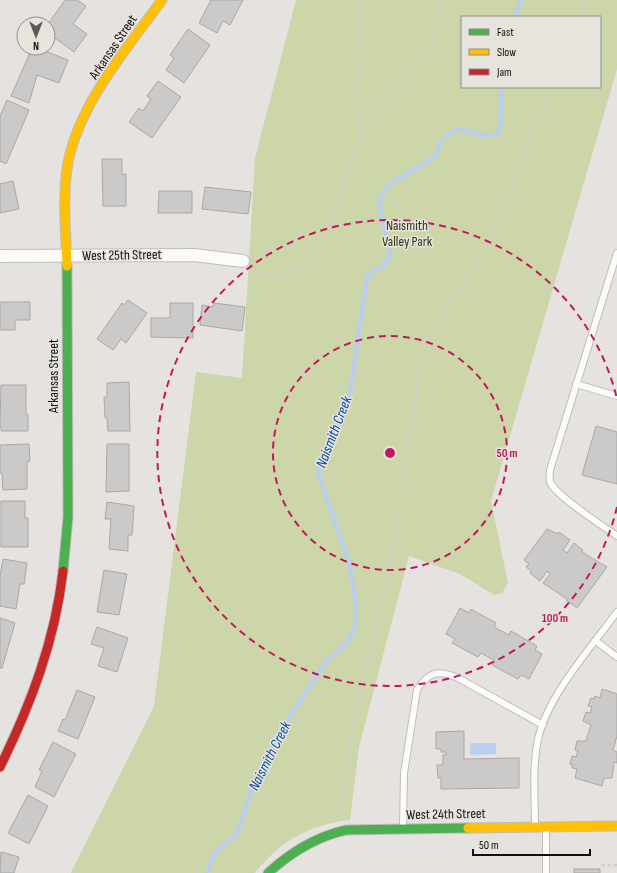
<svg xmlns="http://www.w3.org/2000/svg" width="617" height="873" viewBox="0 0 617 873" font-family="'Sofia Sans Condensed',sans-serif">
<rect width="100%" height="100%" fill="#e5e2df"/>
<path fill="#ccd6a9" fill-rule="evenodd" d="M296,0H617V69L491,501L508,583L502,593L494,595L460,574L409,556L359,747L350,820C309,825 281,840 255,873H71L154,706L196,372L242,378L255,158ZM462,17H600V87H462Z"/>
<path fill="#bacfee" d="M470,743H496V754L470,755Z"/>
<g fill="none" stroke-linecap="round" stroke-linejoin="round">
<path stroke="#bacfee" stroke-width="4.5" d="M515,17L521,0
M207,873L216,851L237,834L257,775L283,727L325,663L349,640L355,627L356,606L350,566L318,472L349,400L367,277L377,269L385,265L390,254L379,202L383,192L391,183L435,157L442,139L457,129C470,131 484,138 497,135L501,123V87"/>
</g>
<path fill="#cccac9" stroke="#aaa7a7" d="M65,0H77L86,6L73,24L87,34L74,52L48,33V24Z
M211,0H243L230,25L223,21L217,33L199,23Z
M188,29L210,45L184,83L166,70L174,58L170,55Z
M32,48H37L68,60L59,83L37,75L29,103L11,96Z
M158,81L181,97L152,138L129,122L139,108L143,111L151,99L147,96Z
M7,100L29,110L6,164L0,161V116Z
M102,159H122V175L126,174V206H103Z
M13,181L19,209L0,213V184Z
M205,187L251,192L248,214L202,209Z
M159,191H192V213H158Z
M128,300L147,313L126,343L121,339L113,350L97,339L122,303L124,305Z
M0,302H30V320H15V330H0Z
M170,303H193V338L151,337V318H170Z
M214,303L245,307L242,331L200,325L202,305L213,307Z
M129,382L130,431H108L107,418H105L104,397H107V383Z
M1,385H26V414H28V431H1V426H0Z
M596,426L617,432V484L582,475Z
M29,444L30,461L27,462V489L3,490L2,473H0V445Z
M107,444H129V491L106,492Z
M1,501H25V518H28V547H1Z
M107,502L134,506L132,535H128V551L109,549L111,519H105Z
M547,529L558,534L559,532L570,540L563,550L567,553L574,543L583,550L582,552L607,567L577,608L566,600L567,599L543,583L550,574L547,571L540,581L530,573L531,571L526,567L529,564L524,560Z
M3,559L27,563L24,584H20L16,609L0,606V576Z
M104,570L127,574L119,615L97,612Z
M460,608L469,613L471,609L496,623L494,627L509,635L511,631L537,646L535,650L542,654L529,679L521,675L518,679L492,665L495,661L481,653L478,657L452,643L455,639L446,634Z
M0,618L15,623L2,668H0Z
M97,627L128,638L117,672L98,666L104,648L91,644Z
M602,689L617,694V736L613,750L617,752V763L614,762L612,778H604L602,786L575,778L577,769L572,768L573,765L570,764L572,756L576,757L578,751L575,750L577,741H586L591,725L583,721L586,712L590,713L592,707L588,706L591,698L594,699L595,696L600,698Z
M77,690L95,697L78,739L58,731L63,719L65,720Z
M464,731V759L519,758V788L441,789V778H438L437,765H443V755H446V752H441V749H436V732Z
M53,742L76,754L54,797L35,787L42,771L39,770Z
M28,795L48,806L29,844L8,833Z
M1,852L19,857L14,873H0Z
M574,869H600V873H574Z"/>
<g fill="none" stroke-linecap="round" stroke-linejoin="round">
<g stroke="#bfbdba" stroke-width="8">
<path id="lane" d="M617,253L550,470C550,474 549,479 550,482C556,496 603,526 617,536
M576,384L617,396
M596,641L617,657
M535,825C535,797 532,767 538,739C548,695 590,649 617,612
M403,827L404,773L417,690C429,671 438,670 458,678L543,725
M546,828V873"/>
</g>
<g stroke="#bfbdba" stroke-width="14">
<path id="street" d="M0,256L194,255L243,261"/>
</g>
<g stroke="#bfbdba" stroke-width="11">
<path id="fast" d="M63,571L68,517L67,266
M268,873C291,852 315,837 346,830L468,828"/>
</g>
<g stroke="#bfbdba" stroke-width="11">
<path id="slow" d="M67,266C66,232 62,196 68,163C79,104 128,47 162,0
M468,828L617,826"/>
</g>
<g stroke="#bfbdba" stroke-width="11">
<path id="jam" d="M0,767C31,704 55,641 63,571"/>
</g>
<path stroke="#cececd" stroke-width="2.5" stroke-dasharray="3 3" stroke-linecap="butt" d="M582,17L587,0
M361,143L356,97L362,0
M251,270L255,275L276,276L301,267L327,235L341,192L348,164L363,141L384,101L432,52L442,0
M337,815L346,781L355,705L369,654L392,556L398,521L402,475L419,375L431,331L484,253L500,218L534,125L554,87
M602,865H617"/>
<use href="#lane" stroke="#fbfbfa" stroke-width="6"/>
<use href="#street" stroke="#fbfbfa" stroke-width="12"/>
<use href="#fast" stroke="#4caf50" stroke-width="9"/>
<use href="#slow" stroke="#ffc107" stroke-width="9"/>
<use href="#jam" stroke="#c62828" stroke-width="9"/>
</g>
<g fill="none" stroke="#c2185b" stroke-width="2" stroke-dasharray="7 5">
<circle cx="390" cy="453" r="117"/>
<path d="M617 507A233 233 0 1 1 617 399"/>
</g>
<g text-anchor="middle" dominant-baseline="central" stroke-width="3" stroke-linejoin="round" paint-order="stroke">
<g font-size="14" fill="#100f0d" stroke="#e7e3dd">
<text transform="translate(113 47) rotate(-56)">Arkansas Street</text>
<text transform="translate(122 255) rotate(-1)">West 25th Street</text>
<text transform="translate(53 376) rotate(-90)">Arkansas Street</text>
<text transform="translate(446 814) rotate(-1)">West 24th Street</text>
</g>
<g font-size="14" fill="#2b340d" stroke="#e7e3dd">
<text x="407" y="225">Naismith<tspan x="407" dy="16">Valley Park</tspan></text>
</g>
<g font-size="15" font-style="italic" fill="#02479b" stroke="#e7e3dd">
<text transform="translate(334 432) rotate(-69)">Naismith Creek</text>
<text transform="translate(270 756) rotate(-63)">Naismith Creek</text>
</g>
</g>
<circle cx="390" cy="453" r="6" fill="#c2185b" stroke="#e7e3dd" stroke-width="2"/>
<g font-size="12" text-anchor="middle" font-weight="bold" fill="#c2185b" stroke="#e7e3dd" stroke-width="3" stroke-linejoin="round" paint-order="stroke">
<text x="507" y="457">50 m</text>
<text x="555" y="622">100 m</text>
</g>
<rect x="461" y="16" width="140" height="72" fill="#e7e3dd" stroke="#918e8a"/>
<rect x="469" y="29" width="20" height="6" fill="#4caf50" stroke="#918e8a"/>
<text x="497" y="36" font-size="12" fill="#100f0d">Fast</text>
<rect x="469" y="49" width="20" height="6" fill="#ffc107" stroke="#918e8a"/>
<text x="497" y="56" font-size="12" fill="#100f0d">Slow</text>
<rect x="469" y="69" width="20" height="6" fill="#c62828" stroke="#918e8a"/>
<text x="497" y="76" font-size="12" fill="#100f0d">Jam</text>
<g transform="translate(36 36) rotate(180)"><circle r="19" fill="#e7e3dd" stroke="#918e8a"/>
<path d="M0-3L7 15L0 10L-7 15Z" fill="#5b5956"/>
<text y="-6" font-size="11" font-weight="bold" text-anchor="middle" fill="#100f0d">N</text>
</g>
<path d="M473 849v6h117v-6" fill="none" stroke="#100f0d" stroke-width="2"/>
<text x="479" y="849" font-size="12" fill="#100f0d" stroke="#e7e3dd" stroke-width="3" paint-order="stroke">50 m</text>
</svg>
